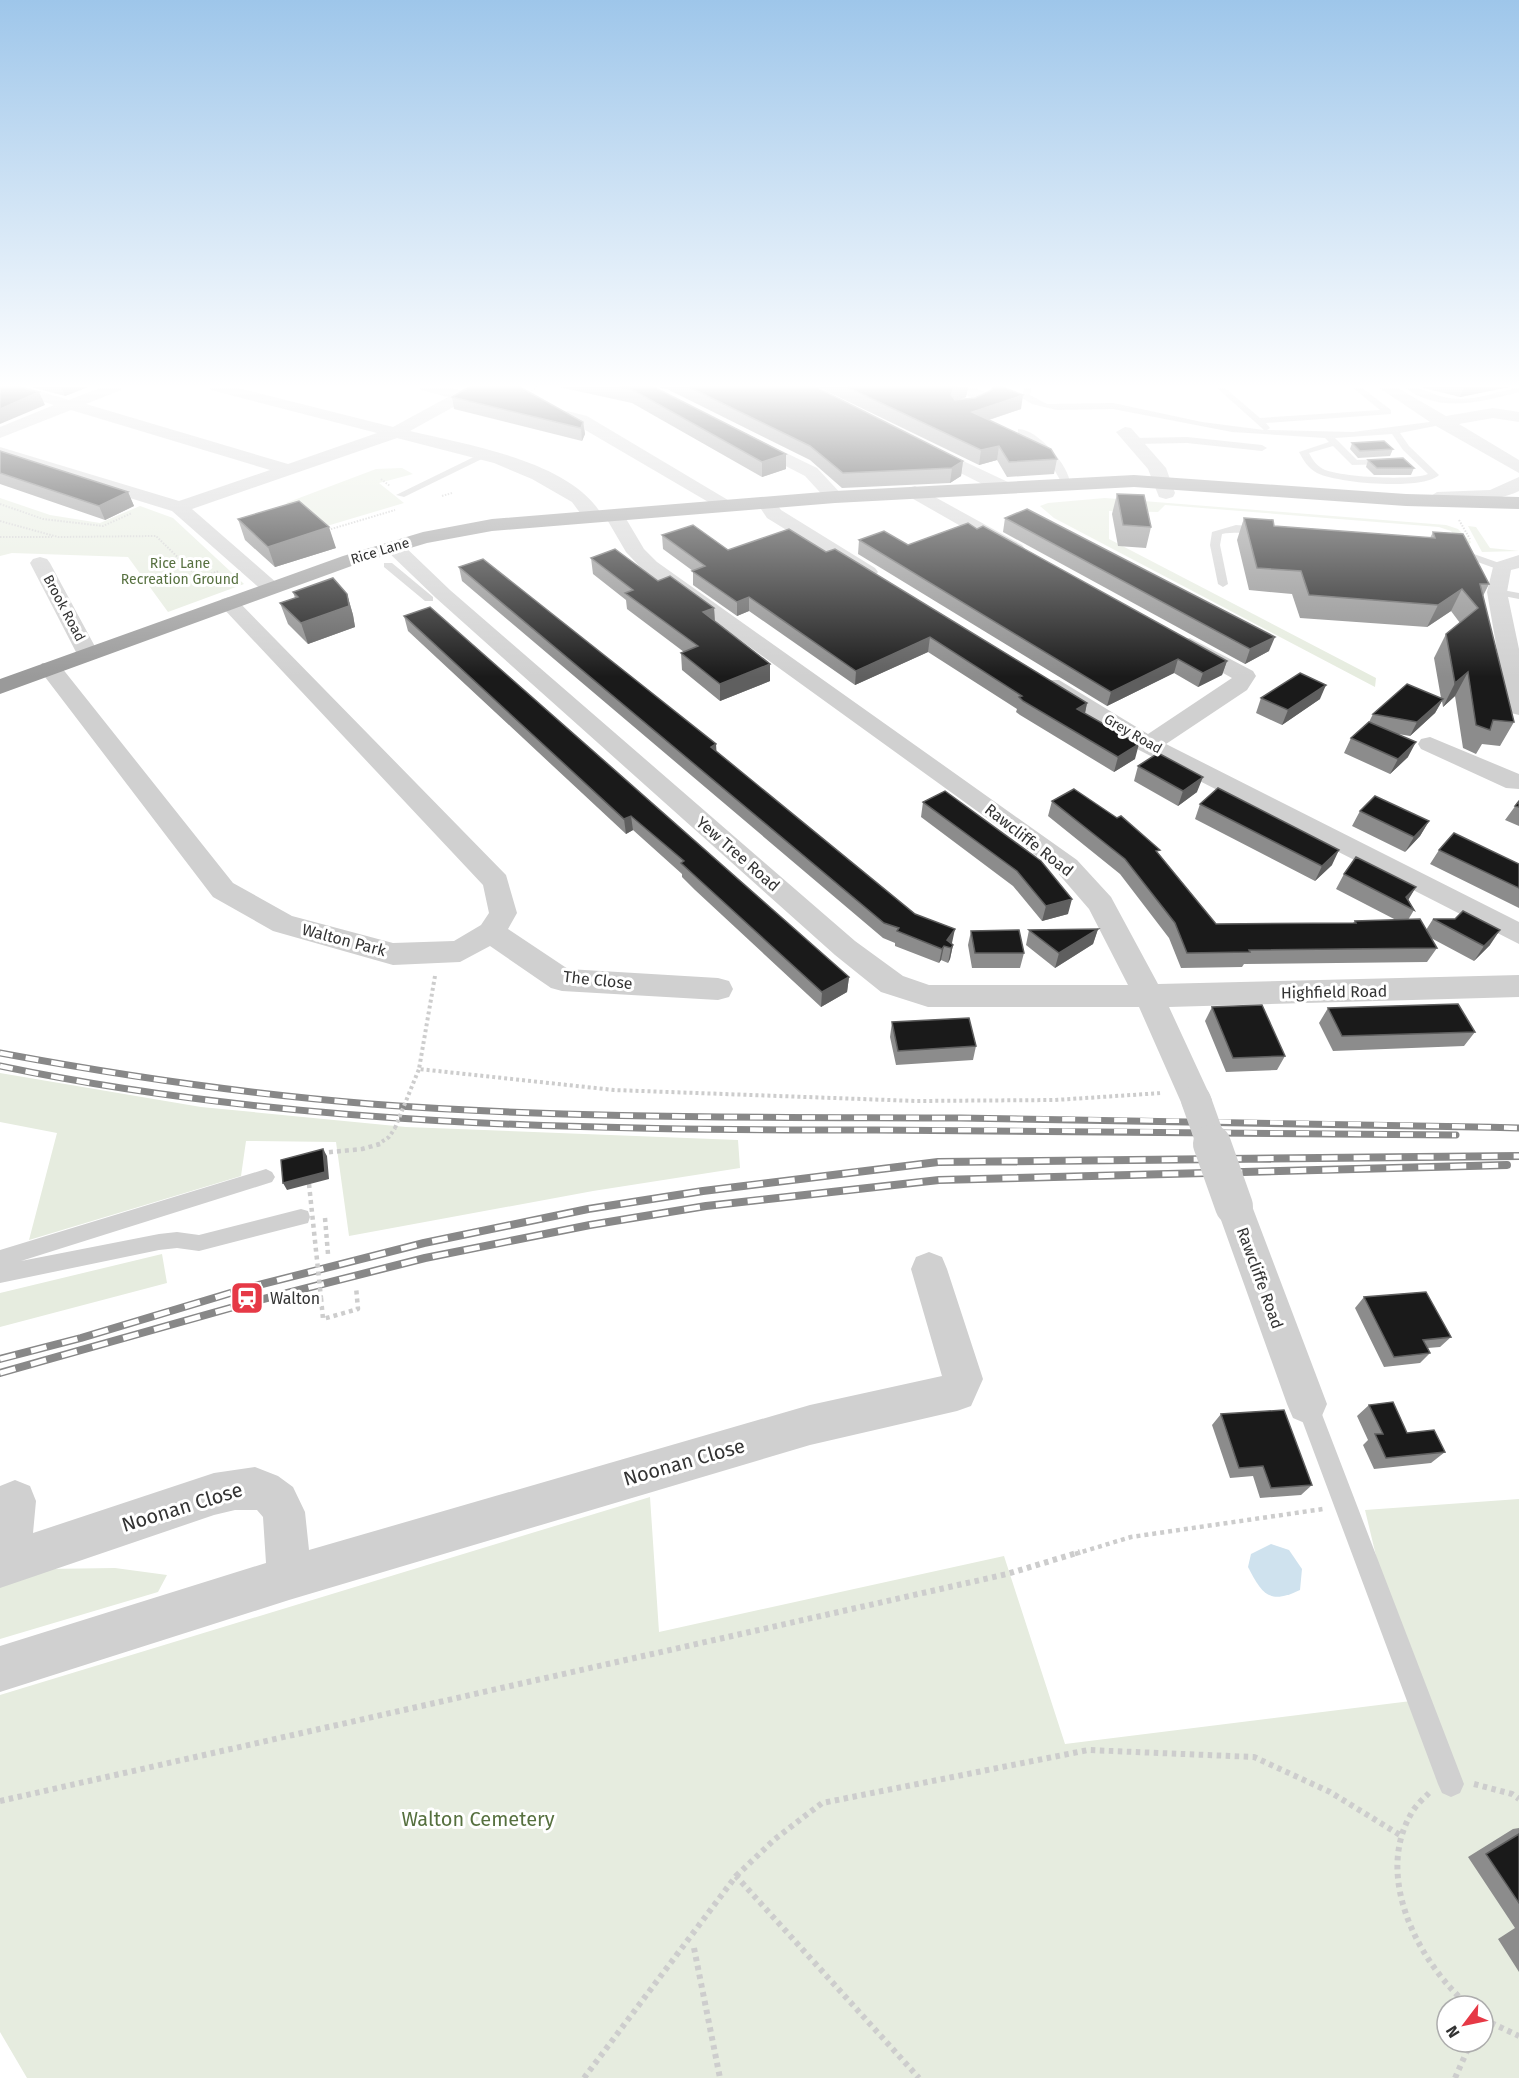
<svg xmlns="http://www.w3.org/2000/svg" width="1519" height="2078" viewBox="0 0 1519 2078" font-family="'Fira Sans',sans-serif">
<rect width="100%" height="100%" fill="#fff"/>
<path fill="#e6ecdf" fill-rule="evenodd" d="M402,468L413,474L379,483L404,503L320,528L286,503L376,469Z
M0,498L50,515L100,523L140,506L173,518L244,584L168,612L128,557L12,553L0,556Z
M1105,498L1446,525L1458,529L1471,542L1467,547L1460,546L1451,531L1439,527L1165,505L1158,512L1109,511V539L1376,678L1375,687L1054,518L1040,506L1048,503Z
M1468,526L1476,527L1490,548L1519,551L1482,552Z
M0,1073L201,1107L406,1127L738,1140L740,1168L593,1191L349,1236L336,1142L246,1141L241,1176L29,1240L57,1133L0,1122Z
M162,1254L167,1283L0,1327V1293Z
M650,1497L659,1632L1004,1556L1065,1744L1411,1701L1365,1510L1519,1499V2078H27L0,2032V1695ZM1447,2006H1483V2042H1447Z
M115,1568L167,1575L158,1592L0,1639V1582L45,1569Z"/>
<path fill="#cfe2ee" d="M1271,1544L1289,1550L1302,1569L1300,1590C1269,1605 1262,1594 1248,1567L1251,1554Z"/>
<g fill="none" stroke-linecap="round" stroke-linejoin="round">
<path stroke="#cdcdcd" stroke-width="2" stroke-dasharray="1.5 1.5" stroke-linecap="butt" d="M526,394L538,387
M381,479L390,486
M442,496L452,493
M0,504L43,519L103,526L132,513
M1459,520L1470,539
M0,521L58,537L156,536L199,578L219,571
M328,530L395,510
M0,537H52"/>
<path stroke="#cdcdcd" stroke-width="4" stroke-dasharray="3 3" stroke-linecap="butt" d="M435,976L419,1069L614,1090L916,1101L1055,1100L1162,1093
M377,1145L389,1137L395,1128"/>
<path stroke="#cdcdcd" stroke-width="4.5" stroke-dasharray="4 4" stroke-linecap="butt" d="M321,1153L362,1149L380,1144
M325,1218L328,1254
M321,1298L323,1319L358,1309L356,1287
M1075,1554L1131,1537L1323,1509"/>
<path stroke="#cdcdcd" stroke-width="6" stroke-dasharray="4.5 4.5" stroke-linecap="butt" d="M1474,1784L1512,1794L1519,1799
M1429,1793C1423,1799 1415,1806 1411,1814C1374,1878 1419,1963 1469,2006
M0,1801L1007,1574L1080,1552
M736,1876L775,1839L822,1803L1088,1750L1254,1757L1330,1792L1400,1835
M694,1948L720,2078
M1483,2019L1519,2036
M584,2078L736,1876L919,2078
M1455,2078L1471,2042"/>
<path fill="#d0d0d0" fill-rule="evenodd" d="M1024,387H1032L1030,395L1047,404L1113,403L1202,422L1264,430L1216,387H1224L1260,418L1380,410L1352,387H1361L1391,410V414L1266,423L1270,428L1267,430L1353,432L1445,420V424L1400,433L1409,446L1439,475C1422,491 1337,483 1317,473C1307,467 1304,461 1299,452L1329,442L1325,438L1232,432L1113,409L1057,410L1032,404L1022,398ZM1392,434L1403,450L1428,474C1411,481 1343,477 1325,470C1317,466 1313,461 1309,453L1333,446L1352,465L1389,464L1392,463V459L1357,460L1335,438Z
M1404,387C1419,385 1433,396 1449,398C1472,402 1497,392 1519,387V392C1481,402 1439,414 1404,387Z
M1018,429C1037,428 1073,469 1070,487H1064L1046,455L1018,433Z
M1187,437L1262,445L1267,448L1262,451L1187,443L1134,444L1129,441L1134,438Z
M482,453L490,455L404,497L396,495Z
M1236,525L1262,527L1267,530C1259,535 1234,531 1222,534L1220,545L1228,584L1223,587L1218,584L1210,545L1212,532Z
M1454,547L1505,565L1506,567L1497,569L1450,552L1449,550Z
M384,563H392L433,597V601H425L384,567Z
M1497,589L1519,593V599L1493,594L1492,592Z
M266,1169L272,1172L275,1177L272,1182L21,1261L159,1234L177,1232L199,1235L301,1209L308,1211L310,1217L308,1223L199,1251L177,1248L159,1250L0,1283V1250Z
M1307,1394L1314,1397L1318,1404L1464,1784L1460,1793L1451,1797L1442,1793L1438,1784L1296,1404L1300,1397Z"/>
<path fill="#d0d0d0" fill-rule="evenodd" d="M1,387H25L69,400L102,387H123L121,390L86,404L288,464L377,433L211,390L209,387H234L393,427L448,397L421,390L419,387H446L461,390L467,387H486L484,390L410,431C467,445 573,461 603,517L600,521H586L572,502L532,479L494,463L397,438L192,509L278,584L281,588L278,592H264L172,511L0,458V447L179,501L270,470L71,410L0,438V427L54,405L3,390Z
M952,387H973L987,393L990,400C983,408 963,414 953,412L951,408L953,404L972,398Z
M1378,387H1396L1446,416L1493,408L1519,412V422L1493,418L1459,424L1519,460V473L1436,426Z
M567,411L587,416L738,506L736,510H722L575,424L561,420L559,416Z
M1125,427L1131,428L1166,468L1175,493L1173,497L1166,499L1159,497L1148,469L1116,432Z
M749,435L817,468L844,497L842,501H828L805,476L743,444L740,440L743,436Z
M923,442L1010,483L1012,487L1003,493L996,491L917,451L914,447Z
M1519,477V491C1504,499 1438,513 1428,498L1437,492L1490,490Z
M915,486L1022,545L1025,549L1022,553H1008L908,496L906,492L908,488Z
M766,497L773,499L781,510L875,568L878,572L875,576H861L767,518L757,503Z
M615,510L622,512L644,549L657,562L1077,860L1111,897L1158,984L1519,975V997L1169,1007L1212,1100L1208,1109L1196,1113L1184,1109L1139,1007H928L881,992L835,955L436,598L387,551L384,547L387,543H401L450,590L855,941L903,976L929,985H1128L1089,909L1057,872L1002,829L643,570L626,552L605,516Z
M1519,555V568L1511,570L1507,592L1519,649V715L1511,713L1507,708L1487,592L1494,563Z
M40,557L47,559L50,563L99,654L96,659H80L77,654L30,563L33,559Z
M229,597L236,599L506,875L517,913L508,929L568,969L718,978L729,981L733,989L729,997L718,1000L562,991L551,988L490,946L460,962L393,965L273,931L213,897L42,673L39,668L42,663H58L233,883L292,916L393,943L454,941L481,925L489,913L483,885L222,607L218,603L222,599Z
M1190,638L1253,671L1256,676L1247,690L1166,744L1519,922V944L1139,750L1043,690L1039,685L1043,680H1059L1148,734L1232,678L1182,650L1179,645L1182,640Z
M1430,737L1519,774V789L1506,788L1421,749L1418,744L1421,739Z
M1234,1191L1247,1195L1252,1206L1327,1404L1321,1418L1307,1424L1293,1418L1287,1404L1216,1206L1221,1195Z
M929,1252L942,1257L947,1269L983,1379L971,1406L957,1411L810,1445L289,1600L0,1692V1646L266,1563L263,1517L257,1510H235L214,1515L0,1588V1486L15,1480L30,1486L36,1501L33,1533L214,1473L255,1467L278,1476L293,1487L305,1512L309,1550L810,1405L942,1376L911,1269L916,1257Z"/>
<path fill="#9a9a9a" fill-rule="evenodd" d="M1134,475L1406,494L1519,497V509L1406,506L1134,487L835,503L492,531L427,543L357,564L0,694V679L343,556L423,532L492,519L835,491Z"/>
<g stroke="#888" stroke-width="7">
<path id="rail-far1" d="M0,1053C123,1076 246,1094 371,1104C568,1119 764,1117 960,1118C1147,1120 1333,1123 1519,1128
M0,1066C286,1126 585,1130 876,1130C1070,1130 1263,1133 1456,1135"/>
</g>
<g stroke="#888" stroke-width="8">
<path id="rail" d="M0,1359L81,1338L247,1288L424,1243L588,1209L703,1191L938,1162L1519,1156
M0,1373L248,1303L425,1258L590,1225L706,1206L939,1180L1507,1165"/>
</g>
<use href="#rail-far1" stroke="#fff" stroke-width="4.5" stroke-dasharray="13" stroke-linecap="butt"/>
<use href="#rail" stroke="#fff" stroke-width="5" stroke-dasharray="16" stroke-linecap="butt"/>
<path stroke="#cdcdcd" stroke-width="4" stroke-dasharray="3 3" stroke-linecap="butt" d="M395,1128L419,1069"/>
<path stroke="#cdcdcd" stroke-width="4.5" stroke-dasharray="4 4" stroke-linecap="butt" d="M309,1184L321,1298"/>
<path stroke="#d0d0d0" stroke-width="30" d="M1196,1100L1212,1145"/>
<path stroke="#d0d0d0" stroke-width="38" d="M1212,1144L1234,1206"/>
</g>
<path fill="#8c8c8c" d="M31,387H88L65,396Z
M559,387H654L786,454V469L762,477L632,403Z
M656,387H816L963,461L961,476L950,483L842,488L810,460L667,389Z
M818,387H968L966,397L960,399L975,398L990,391L992,387H1003L1021,409L989,420L1057,459L1054,474L1007,477L997,460L979,465Z
M1420,387H1509L1460,397Z
M452,397L583,422L585,434L582,441L454,409Z
M1352,443L1393,449L1390,456L1358,458L1350,449Z
M0,451L128,492L134,506L105,520L0,484Z
M1368,460L1414,468L1411,475H1374L1366,467Z
M1117,494L1151,527L1146,548L1118,546L1112,514Z
M1005,518L1269,651L1245,664L1003,532Z
M1244,518L1274,526L1430,538L1433,532L1489,584L1483,596L1514,722L1500,746L1482,744L1476,754L1463,748L1455,696L1443,707L1442,701L1435,713L1410,736L1398,734L1408,757L1390,774L1344,753L1351,738L1369,722L1373,714L1441,698L1434,658L1446,634L1460,623L1451,611L1427,627L1300,618L1292,594L1249,590L1237,540Z
M238,519L336,548L275,567L245,540Z
M662,535L728,550L826,552L1087,703L1085,713L1135,759L1114,772L1020,715L1016,712L1017,709L928,652L855,685L749,611L737,616L693,585V571L663,549Z
M859,540L908,545L1227,661L1222,675L1198,687L1174,673L1107,706L858,554Z
M591,558L658,581L714,608L715,621L770,664V681L720,701L682,670L681,653L684,652L627,609L626,600L593,574Z
M459,567L717,752L953,945L950,959L948,963L941,960L939,963L895,946V943L883,938L462,581Z
M293,592L347,594L353,615L355,627L308,644L288,624L280,603L295,598Z
M404,616L849,977L847,992L821,1007L695,890L682,877V874L633,830L626,834L408,631Z
M1261,698L1320,699L1282,725L1256,713Z
M1138,766L1197,792L1178,806L1134,781Z
M945,791L1068,914L1042,921L1013,886L921,817L923,802Z
M1052,801L1159,854L1216,924L1353,923L1355,921L1396,920L1336,889L1344,874L1416,887L1408,899L1414,910L1408,920L1426,930L1433,919L1490,945L1474,961L1431,938L1437,948L1427,962L1244,964L1242,967L1181,968L1169,938L1120,874L1048,816Z
M1519,801V826L1505,820Z
M1200,804L1332,865L1315,881L1195,819Z
M1360,811L1429,821L1420,836L1405,852L1352,826Z
M1439,850L1519,864V908L1430,864Z
M1098,929L1093,944L1055,968L1026,945L1029,930Z
M971,931L1024,953L1020,968H972L968,945Z
M1212,1007L1285,1056L1277,1070L1226,1072L1205,1021Z
M1328,1008L1475,1032L1464,1046L1333,1051L1319,1023Z
M892,1022L976,1046L973,1060L896,1065L890,1037Z
M1364,1297L1451,1337L1440,1347L1428,1348L1430,1353L1420,1363L1384,1367L1355,1308Z
M1369,1405L1407,1433L1445,1452L1431,1463L1374,1469L1363,1445L1368,1440L1357,1416Z
M1221,1414L1312,1485L1301,1495L1260,1498L1253,1476L1230,1478L1212,1425Z
M1519,1828V1972L1498,1939L1515,1928L1468,1857L1513,1829Z"/>
<path fill="#5f5f5f" d="M61,387H88L65,396Z
M958,387H968L966,397L952,402L951,395L954,388Z
M1464,387H1509L1460,397Z
M39,392L45,405L0,424V409Z
M1023,395L1021,409L970,426L972,412Z
M583,422L585,434L582,441L581,428Z
M999,446L997,460L979,465L981,450Z
M786,454V469L762,477V462Z
M963,461L961,476L950,483L952,468Z
M128,492L134,506L105,520L99,506Z
M329,527L336,548L275,567L268,547Z
M1462,589L1451,611L1427,627L1438,605Z
M347,594L353,615L355,627L308,644L301,623Z
M749,597V611L737,616V602Z
M714,608L715,625L703,612Z
M930,637L928,652L855,685L856,671Z
M1275,637L1269,651L1245,664L1250,649Z
M1178,659L1174,673L1107,706L1111,692Z
M1227,661L1222,675L1198,687L1203,673Z
M770,664V681L720,701V684Z
M1468,672L1455,696L1443,707L1455,683Z
M1326,685L1320,699L1282,725L1288,710Z
M1443,699L1435,713L1410,736L1417,722Z
M1087,703L1084,718L1077,709Z
M1416,742L1408,757L1390,774L1398,759Z
M716,744L717,759L711,747Z
M1139,744L1135,759L1114,772L1118,757Z
M1203,777L1197,792L1178,806L1183,791Z
M631,816L633,830L626,834L624,819Z
M1429,821L1420,836L1405,852L1414,837Z
M1339,850L1332,865L1315,881L1322,866Z
M1416,887L1407,902L1406,897Z
M1072,899L1068,914L1042,921L1046,906Z
M955,929L952,943L949,948L947,940Z
M1098,929L1093,944L1055,968L1059,953Z
M1500,930L1490,945L1474,961L1484,946Z
M953,945L950,959L948,963L951,948Z
M944,946L941,960L939,963L942,949Z
M849,977L847,992L821,1007L822,992Z
M323,1149L327,1156L329,1179L287,1190L283,1183Z"/>
<path fill="#1a1a1a" stroke="#5f5f5f" stroke-width="1.5" d="M0,387H20L39,392L0,409Z
M469,387H520L583,422L581,428L452,397Z
M619,387H654L786,454L762,462L631,389Z
M689,387H816L963,461L952,468L843,473L810,446Z
M847,387H958L954,388L951,395L955,400L975,398L990,391L994,387H1003L1023,395L972,412L1051,449L1057,459L1009,462L999,446L981,450Z
M1384,441L1393,449L1360,451L1352,443Z
M0,451L128,492L99,506L0,473Z
M1403,458L1414,468H1377L1368,460Z
M1117,494L1144,495L1151,527L1123,525Z
M299,501L329,527L268,547L238,519Z
M1027,509L1275,637L1250,649L1005,518Z
M1244,518L1273,520L1274,526L1435,538L1433,532L1463,534L1489,584H1480L1514,722L1493,720L1490,730L1476,725L1468,672L1455,683L1446,634L1478,608L1462,589L1438,605L1309,595L1301,571L1257,568Z
M968,523L977,529L983,526L1227,661L1203,673L1178,659L1111,692L859,540L884,531L908,545Z
M693,525L728,550L789,529L826,552L835,549L1087,703L1077,709L1139,744L1118,757L1023,701L1019,697L1022,696L930,637L856,671L749,597L737,602L692,571L705,566L662,535Z
M615,549L658,581L670,576L714,608L703,612L770,664L720,684L681,653L698,646L625,593L633,590L591,558Z
M483,559L716,744L711,747L915,914L955,929L947,940L953,945L951,948L944,946L942,949L897,931L899,928L884,923L459,567Z
M333,578L347,594L349,606L301,623L280,603L298,597L293,592Z
M430,607L849,977L822,992L694,875L681,863L684,861L631,816L624,819L404,616Z
M1300,673L1326,685L1288,710L1261,698Z
M1407,684L1443,699L1417,722L1373,714Z
M1369,722L1416,742L1398,759L1351,738Z
M1158,753L1203,777L1183,791L1138,766Z
M1218,788L1339,850L1322,866L1200,804Z
M1074,789L1117,818L1121,816L1160,850L1156,851L1216,924L1356,923L1355,921L1420,919L1437,948L1249,950L1250,952L1187,953L1175,923L1125,859L1052,801Z
M945,791L1041,861L1072,899L1046,906L1017,871L923,802Z
M1375,796L1429,821L1414,837L1360,811Z
M1519,801V807L1515,806Z
M1454,833L1519,864V888L1439,850Z
M1356,857L1416,887L1406,897L1414,910L1344,874Z
M1463,911L1500,930L1484,946L1433,919H1455Z
M1098,929L1059,953L1029,930Z
M1019,930L1024,953H975L971,931Z
M1458,1004L1475,1032L1342,1036L1328,1008Z
M1262,1005L1285,1056L1233,1058L1212,1007Z
M969,1018L976,1046L898,1051L892,1022Z
M323,1149L325,1172L283,1183L281,1160Z
M1426,1292L1451,1337L1423,1340L1430,1353L1394,1357L1364,1297Z
M1393,1402L1407,1433L1434,1430L1445,1452L1386,1458L1375,1434H1383L1369,1405Z
M1284,1410L1312,1485L1271,1488L1263,1466L1239,1468L1221,1414Z
M1519,1834V1903L1486,1854Z"/>
<linearGradient id="sky" x2="0" y2="1"><stop stop-color="#9ec6ea"/><stop offset="0.57" stop-color="#fff"/><stop offset="1" stop-color="#fff" stop-opacity="0"/></linearGradient>
<rect width="1519" height="677" fill="url(#sky)"/>
<defs>
<g id="station-square" transform="scale(1.725)"><rect x="-9" y="-9" width="18" height="18" rx="4" fill="#e63946" stroke="#fff"/><path d="M-3-6H3Q5-6 5-4V2Q5 4 3 4L4.5 6H3L1.5 4h-3L-3 6H-4.5L-3 4Q-5 4-5 2V-4Q-5-6-3-6ZM-3.5-4v3h7v-3ZM-3.5 1v1.5H-2V1ZM2 1v1.5H3.5V1Z" fill="#fff"/></g>
</defs>
<g fill-rule="evenodd">
<use href="#station-square" x="247" y="1298"/>
</g>
<g text-anchor="middle" dominant-baseline="central" stroke-width="6" stroke-linejoin="round" paint-order="stroke">
<g font-size="14" fill="#333" stroke="#fff">
<text transform="translate(380 551) rotate(-17)">Rice Lane</text>
<text transform="translate(64 608) rotate(62)">Brook Road</text>
<text transform="translate(1133 734) rotate(30)">Grey Road</text>
</g>
<g font-size="14" fill="#56703f" stroke="#fff">
<text x="180" y="563">Rice Lane<tspan x="180" dy="16">Recreation Ground</tspan></text>
</g>
<g font-size="16" fill="#333" stroke="#fff">
<text transform="translate(1029 840) rotate(38)">Rawcliffe Road</text>
<text transform="translate(738 854) rotate(41)">Yew Tree Road</text>
<text transform="translate(344 940) rotate(15)">Walton Park</text>
<text transform="translate(598 980) rotate(6)">The Close</text>
<text transform="translate(1334 992) rotate(-1)">Highfield Road</text>
<text transform="translate(1260 1278) rotate(70)">Rawcliffe Road</text>
</g>
<g font-size="16" fill="#333" stroke="#fff" text-anchor="start">
<text x="270" y="1298">Walton</text>
</g>
<g font-size="20" fill="#333" stroke="#fff">
<text transform="translate(684 1462) rotate(-16)">Noonan Close</text>
<text transform="translate(182 1507) rotate(-17)">Noonan Close</text>
</g>
<g font-size="20" fill="#56703f" stroke="#fff">
<text x="478" y="1819">Walton Cemetery</text>
</g>
</g>
<g transform="translate(1465 2024) rotate(238)"><circle r="28" fill="#ffffff" stroke="#adadad" stroke-width="1.5"/>
<path d="M0-4.5L10 22L0 15L-10 22Z" fill="#e63946"/>
<text y="-9" font-size="16" font-weight="bold" text-anchor="middle" fill="#333333">N</text>
</g>
</svg>
